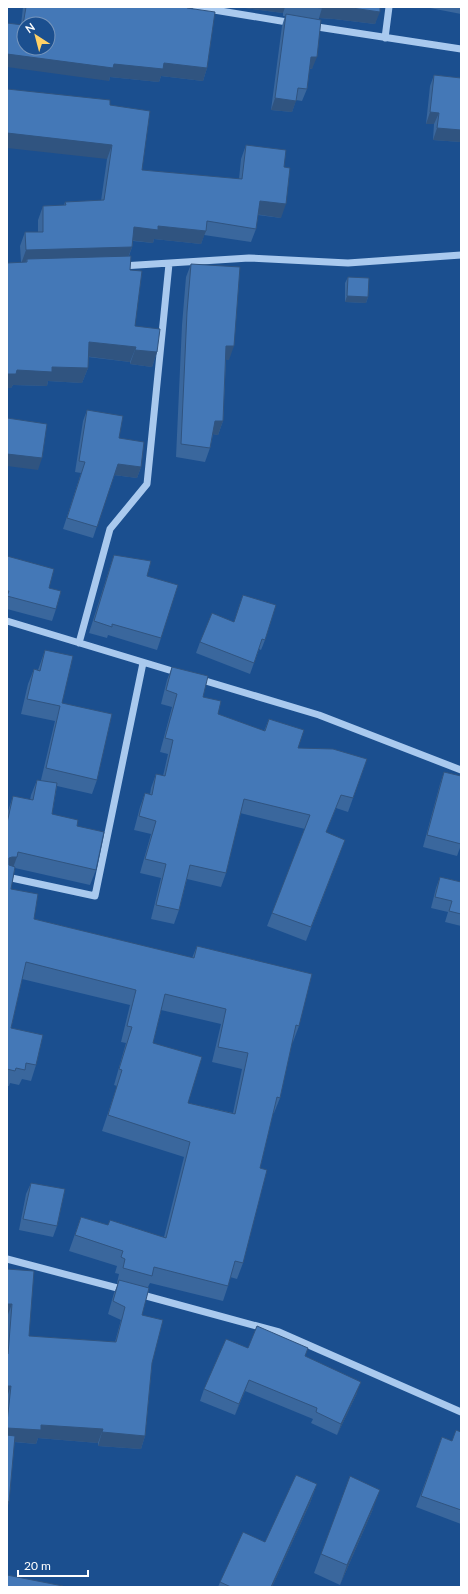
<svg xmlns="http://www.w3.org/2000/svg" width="468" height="1594" viewBox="0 0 468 1594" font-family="Lato,sans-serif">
<rect width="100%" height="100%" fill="#1b4f8f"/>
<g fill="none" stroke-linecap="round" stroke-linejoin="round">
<path stroke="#a9c9ee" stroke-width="7" d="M196,7L293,23
M311,26L461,49
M385,38L389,7
M122,266L249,258L348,263L461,255
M7,621L179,673
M79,643L110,529L147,484L169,264
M199,679L319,715L461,770
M7,877L95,896L143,663
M7,1259L125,1290
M139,1294L279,1332L461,1412"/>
</g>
<path fill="#3a679d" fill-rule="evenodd" d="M23,7H187V8L207,68L203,81L161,76L159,82L110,77L109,81L21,25Z
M238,7H380L375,24L334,19L319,18L312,69H309L307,89L302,101L296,100L292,112L271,110L282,26L285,16H283V13Z
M425,7H461V14Z
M434,75L461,78V142L433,140L434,124H426L430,86Z
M110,105L142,170L239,179L241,159L246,145L284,167L281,218L258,215L256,229L251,242L204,235L201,244L154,239L153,243L133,241L132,247L129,256L135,326L157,352L152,367L130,364V362L88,357V368L82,383L48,381L47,386L13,385L11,388L21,262L20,246L25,232H38V220L43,206L64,205L65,202L101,201L107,159Z
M191,264L229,360L226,359L223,421L218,435L213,434L210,448L205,462L176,457L182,325L186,277Z
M348,277L368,297L366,303L345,302V283Z
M87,410L119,438L141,467L137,478L114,475L93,538L63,529L81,473L75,472L83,421Z
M114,555L147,576L161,638L157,650L108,635L107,638L89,633L110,567Z
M7,556L49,588L56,609L52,621L7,609Z
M243,595L265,640L261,650L259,649L250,674L196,653L200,642L234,622Z
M45,650L62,703L97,780L92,794L57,786L52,814L77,826L96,870L90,885L15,868L11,889L34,919L192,958L197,946L299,1026L293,1042L292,1041L280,1098L274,1113H273L260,1168L243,1263L237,1279L230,1277L228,1286L223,1301L150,1283L148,1287L142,1315L152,1363L145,1436L141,1449L98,1446V1443L38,1438L36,1444L14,1442L9,1502L7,1508V1269L29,1336L115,1342L121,1320L108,1314L114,1293L118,1284L117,1283L119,1274L115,1273L117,1266L69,1251L81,1217L108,1225L164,1237L184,1157L102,1131L117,1086L114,1085L126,1043L121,1042L130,1005L22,979L11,1028L36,1065L31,1081L22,1079L19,1085L10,1083L9,1086H7V814L13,796L30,800L31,795L37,780H41L55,721L21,714L28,684L34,669L38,670ZM161,1010L221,1024L212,1062L242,1069L233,1113L188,1103L153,1043Z
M172,667L203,697L218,714L264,731L269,719L298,748L367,759L348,812L336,808L326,832L340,853L306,941L267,926L305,829L240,813L226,873L221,887L187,879L179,910L174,924L151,919L161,878L140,873L151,834L134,830L140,807L145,793L150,794L151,788L156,774L163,776L168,754L160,752L172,707L161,704L167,680Z
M444,772L461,776V845L457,856L423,847L440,784Z
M440,877L461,882V926L445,922L448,912L431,908L436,888Z
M31,1183L57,1226L53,1237L19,1230L26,1194Z
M248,1348H308L305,1356L357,1393L337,1435L311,1423L313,1419L245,1391L235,1415L200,1401L204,1389Z
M461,1432V1524L416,1507L442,1437L452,1441Z
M317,1484L310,1503L272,1587H218L220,1582L265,1542Z
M373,1509L340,1585L314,1573L321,1554Z"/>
<path fill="#305480" d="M238,7H285L283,13Z
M322,7H345L380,12L375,24L334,19L319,18L322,8Z
M7,54L114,64L164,63L207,68L203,81L161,76L159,82L110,77L109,81L7,67Z
M311,57H317L312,69L306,68Z
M275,98L296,101L292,112L271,110Z
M430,112L439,113L434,124H426Z
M437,128L461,130V142L433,140Z
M7,133L112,145L107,159L7,148Z
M260,201L286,204L281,218L255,214Z
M158,226L206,231L201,244L154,239L153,243L129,240L134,227Z
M132,247L127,260L27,259L25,263L21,264L26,250Z
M347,296L368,297L366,303L345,302Z
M89,342L136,347L130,362L84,356Z
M226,346H234L229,360L221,359Z
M135,350L157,352L152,367L130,364Z
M52,367L88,368L82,383L48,381L47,386L13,385L11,388H7V374L17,370Z
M215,421H223L218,435L210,434Z
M7,454L42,458L38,470L7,466Z
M118,464L141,467L137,478L114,475Z
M12,857H17L11,873L7,872L9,858Z
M7,1304H12L7,1317Z
M249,1380L245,1391L235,1415L239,1404Z
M361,1382L357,1393L337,1435L341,1424Z
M7,1386H11L7,1397Z
M41,1425L103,1429L98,1443L38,1438L36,1444L7,1441V1428Z
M102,1432L145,1436L141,1449L98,1446Z
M317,1484L310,1503L272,1587H271Z
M380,1490L373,1509L340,1585L347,1565Z
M7,1501L9,1502L7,1508Z"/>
<path fill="#4478b7" stroke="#305480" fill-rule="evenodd" d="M26,7H187V8L215,12L207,68L164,63L163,69L114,64L113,68L7,54V23L23,25ZM24,24H48V48H24Z
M313,7H323L322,8Z
M345,7H380V12Z
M286,14L321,20L317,57H311L307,89L298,88L296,101L275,98Z
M434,75L461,78V130L437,128L439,113L430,112Z
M7,89L110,100V105L150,111L142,170L242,179L246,145L286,150L284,167L290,168L286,204L260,201L256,229L207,221L206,231L158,226V230L134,227L132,247L26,250L25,232H43V206L66,205L65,202L104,200L112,145L7,133Z
M131,256L130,270L142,271L135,326L160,329L157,352L135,350L136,347L89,342L88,368L52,367V372L17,370L16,374H7V263L27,262V259Z
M191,264L240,267L234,346H226L223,421H215L210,448L181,444L187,312Z
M348,277L369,278L368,297L347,296Z
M87,410L123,416L119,438L144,442L141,467L118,464L97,527L67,518L85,462L79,461Z
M7,418L47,424L42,458L7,454Z
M114,555L151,561L147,576L178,585L161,638L112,624V627L94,621Z
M7,556L54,569L49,588L61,591L56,609L7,596L9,591H7Z
M243,595L276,605L265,640L262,639L254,663L200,642L212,613L234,622Z
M45,650L73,656L62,703L112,714L97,780L46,768L60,706L27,699L34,669L40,671Z
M172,667L208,676L203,697L221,701L218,714L265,731L269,719L304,730L298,748L333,749L367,759L353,798L341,795L326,832L345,840L311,927L272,913L310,815L244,799L226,873L190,865L179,910L156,905L166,864L145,859L156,821L139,816L145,793L152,795L156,774L165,776L173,740L165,738L177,694L166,690Z
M444,772L461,776V844L427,835Z
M37,780L57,783L52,814L78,820L77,826L104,832L96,870L18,852L17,857H12L9,858V865L15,867L11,889L38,894L34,919L194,958L197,946L312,974L299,1026L296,1025L280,1098L277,1097L260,1168L267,1170L243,1263L235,1261L228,1286L154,1267L152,1276L123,1268L125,1259L121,1257L123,1251L75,1235L81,1217L108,1225L110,1220L166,1238L190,1142L108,1115L122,1070L119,1069L132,1027L127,1026L136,990L26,962L11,1028L43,1035L36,1065L26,1063L25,1070L16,1068L15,1071L7,1069V823L13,796L33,800ZM165,994L226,1009L218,1047L248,1053L235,1114L188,1103L202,1057L153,1043Z
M440,877L461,882V914L449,911L452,901L435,897Z
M31,1183L65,1189L57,1226L23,1219Z
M7,1269L34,1271L29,1336L116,1342L125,1307L113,1301L119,1280L149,1288L142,1315L163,1320L152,1363L145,1436L102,1432L103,1429L41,1425V1430L7,1428V1422L11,1386H7V1354H8L12,1304H7Z
M257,1326L308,1348L305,1356L361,1382L341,1424L316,1412L317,1408L249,1380L239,1404L204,1389L226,1339L248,1348Z
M456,1430L461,1432V1510L421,1496L442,1437L452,1441Z
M7,1435L15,1436L9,1502L7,1501Z
M296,1475L317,1484L271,1587H231L220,1582L243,1532L265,1542Z
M350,1476L380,1490L347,1565L321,1554Z
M7,1575L63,1586V1587H7Z"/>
<rect width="468" height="1594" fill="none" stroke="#ffffff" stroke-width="16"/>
<g transform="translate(36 36) rotate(324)"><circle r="19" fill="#1b4f8f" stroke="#7695bc"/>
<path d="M0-3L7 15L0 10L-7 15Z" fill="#ffd166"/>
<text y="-6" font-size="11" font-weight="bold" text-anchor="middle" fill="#ffffff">N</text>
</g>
<path d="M18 1570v6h70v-6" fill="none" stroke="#ffffff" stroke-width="2"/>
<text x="24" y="1570" font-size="12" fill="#ffffff" stroke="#1b4f8f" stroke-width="3" paint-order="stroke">20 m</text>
</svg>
